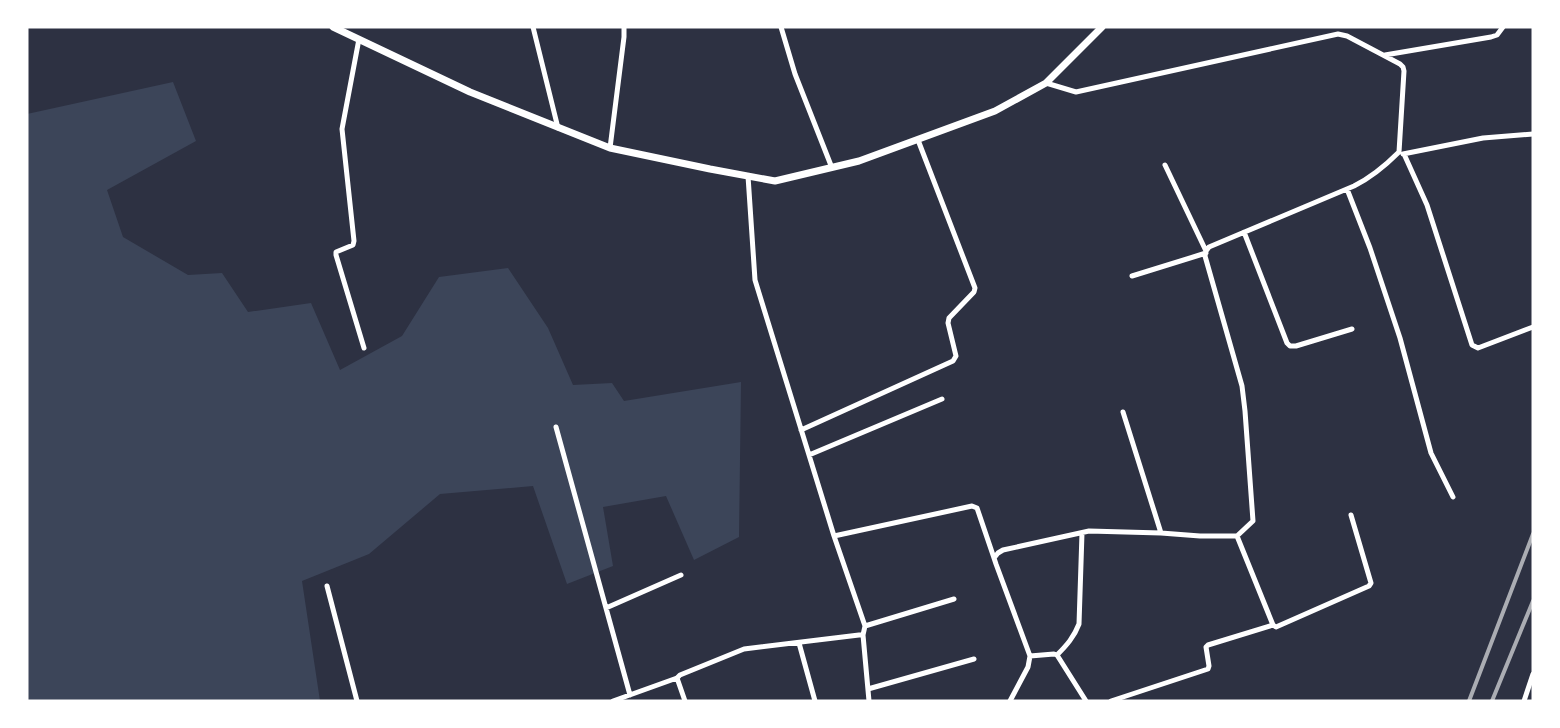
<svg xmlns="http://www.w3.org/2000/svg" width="1560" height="728" viewBox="0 0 1560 728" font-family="'Source Serif 4',serif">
<rect width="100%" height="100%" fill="#2d3142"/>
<path fill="#3c4559" d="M173,82L196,141L107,190L123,237L188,275L222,273L248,312L311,303L340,370L402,336L439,277L508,268L548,328L573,385L612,383L624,401L741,382L739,537L694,560L666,496L603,507L613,566L567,584L533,486L440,494L369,554L302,581L320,701H27V114Z"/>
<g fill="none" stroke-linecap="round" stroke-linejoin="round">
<path stroke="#fff" stroke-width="5" d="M533,27L558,128
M781,27L795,74L832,168
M359,39L342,129L354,241L353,245L336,252V255L364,348
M1385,55L1491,37L1497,35L1503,27
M610,148L624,37V27
M1403,154L1483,138L1533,134
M1404,154L1427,205L1472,345L1478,348L1533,327
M1165,165L1206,251
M1347,189L1370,248L1400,338L1431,453L1453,497
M1244,232L1287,343L1290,346H1296L1352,329
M1132,276L1206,253
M1123,412L1161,533
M556,427L630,695
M801,430L953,361L956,356L948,323L949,318L974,292L975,288L918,140
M809,455L942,399
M834,536L972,506L977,508L994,558
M1237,536L1273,625L1276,627L1369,586L1371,583L1351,515
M327,586L357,701
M606,608L681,575
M865,626L954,599
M863,635L869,701
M799,643L815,701
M1057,655C1067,645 1074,637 1079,624L1082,533
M1030,656L1054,654L1057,655L1086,701
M868,689L974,659
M613,701L677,678
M685,701L677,678L680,675L744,649L859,635H863L865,626L834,536L755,280L748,176
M1010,701L1028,667L1030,656L996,564L994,558L998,553L1003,550L1089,531L1161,533L1200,536H1237L1253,521L1245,411L1242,386L1205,256L1206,251L1209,247L1354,186C1372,177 1385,166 1399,152L1404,71L1403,67L1400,64L1347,36L1338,34L1076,92L1046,83
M1111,701L1205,670L1208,669L1209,666L1206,647L1208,645L1273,625
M1524,701L1533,674"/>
<path stroke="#fff" stroke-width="7" d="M333,27L470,92L610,148L710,169L775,181L859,161L995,111L1046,83L1102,27"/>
<path stroke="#abadb3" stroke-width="4" d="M1469,701L1533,534
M1492,701L1533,601"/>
</g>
<rect width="1560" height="728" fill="none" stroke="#ffffff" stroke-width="57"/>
</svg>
